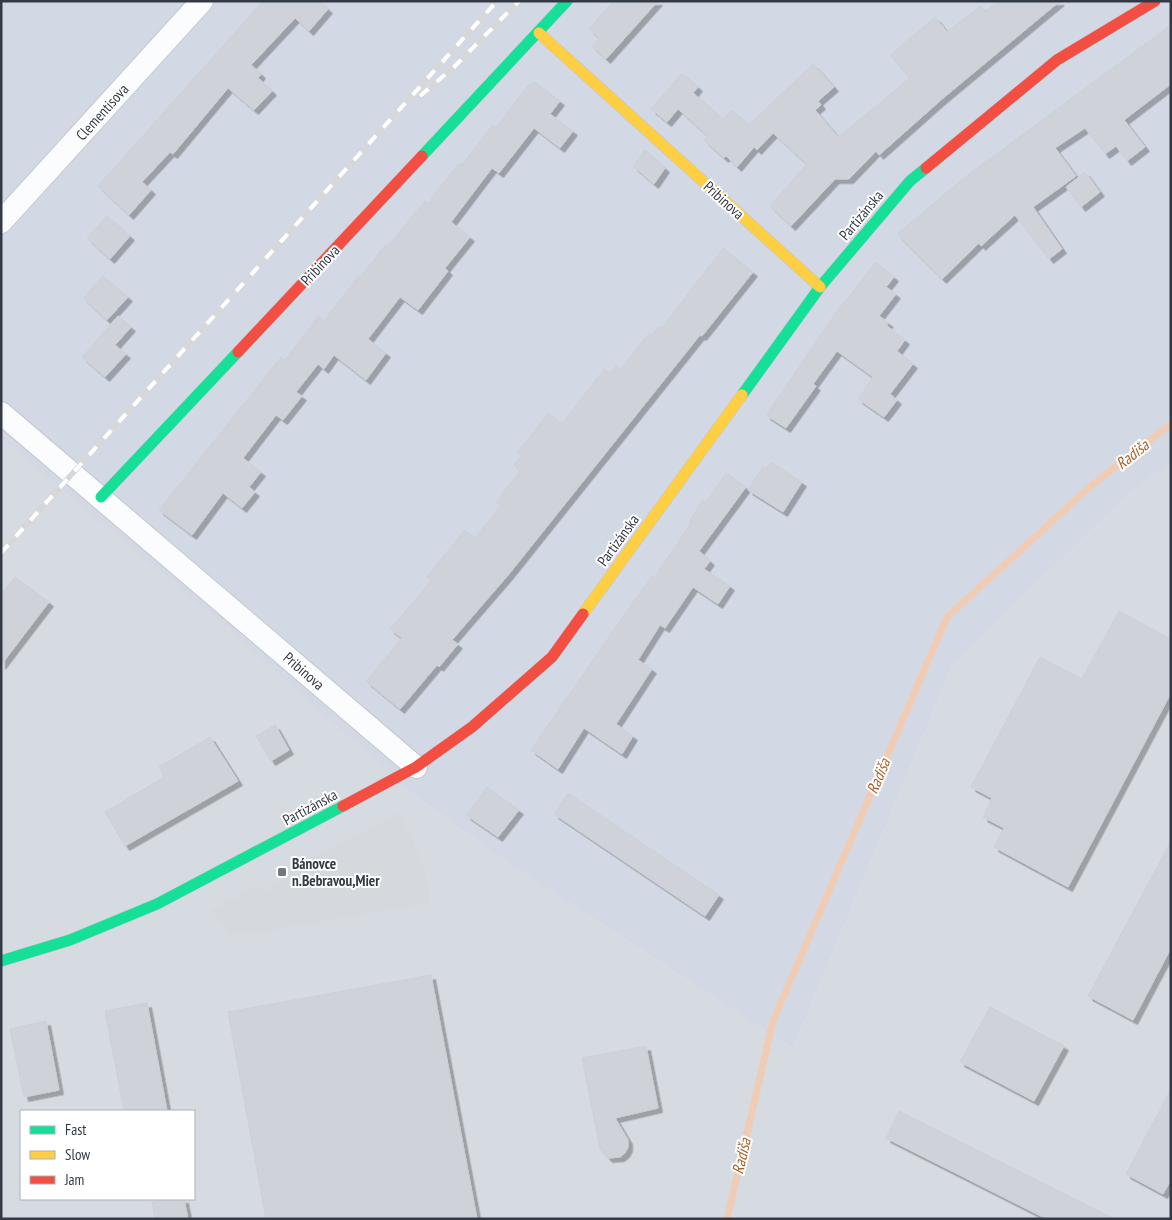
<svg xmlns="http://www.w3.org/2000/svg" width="1172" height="1220" viewBox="0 0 1172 1220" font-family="'PT Sans Narrow',sans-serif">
<defs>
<filter id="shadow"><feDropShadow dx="4.5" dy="4.5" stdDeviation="0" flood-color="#0004"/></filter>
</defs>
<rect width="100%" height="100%" fill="#e6e9f0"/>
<path fill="#d3d9e4" d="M1,1H1171V463L1137,486L952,667L793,1049L502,859L414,795L1,438Z"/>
<path fill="#d6dae1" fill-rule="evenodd" d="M1,438L221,622L414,795L502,859L793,1049L952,667L1137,486L1171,463V1219H1ZM21,1111H194V1199H21Z"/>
<path fill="#d5d8dd" d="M400,813L423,865L431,902L241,935L228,931L212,910L258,886L266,891L285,880L283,875Z"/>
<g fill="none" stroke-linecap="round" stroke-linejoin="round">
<path stroke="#f0ccb4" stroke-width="7" d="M727,1219L773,1021L947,617L1092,485L1171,424"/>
</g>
<path fill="#cfd2d9" stroke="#ccd0d8" filter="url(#shadow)" d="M263,1H319L328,9L309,31L295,18L251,65L261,74L258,78L272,91L254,110L228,88L173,154L170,152L142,182L151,190L129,215L98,186Z
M613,1H658L606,59L592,46L599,38L589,29Z
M1003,1H1060L942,99L879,155L876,151L849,179H835L791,226L770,206L807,164L773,133L757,150L754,147L737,167L726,156L724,158L704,140L708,136L678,109L667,122L651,109L682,73L698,87L693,93L723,119L732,110L749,125L813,64L834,87L818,101L821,105L815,110L838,137L910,78L890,55L935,17L947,32L980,6L985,12L994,4Z
M1171,25V84L1124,120L1145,147L1127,161L1116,146L1105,154L1085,128L1055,148L1076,176L1033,207L1062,249L1049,259L1015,215L981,246L979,243L942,279L897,234L965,177Z
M535,82L560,101L550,114L573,131L560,148L534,128L499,173L492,168L451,222L470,237L445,268L448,271L418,310L400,297L368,339L386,353L366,380L334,355L324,369L318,364L296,392L302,396L283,420L276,415L243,458L261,472L249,487L255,492L242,508L223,493L192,535L159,510L281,357L285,360L318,316L324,321L358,276L360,278L385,245L387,247L425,201L428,203L459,163L462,165L493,125L496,127L527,87Z
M645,150L665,168L654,184L633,166Z
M1085,172L1100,192L1081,207L1066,187Z
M107,216L130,236L110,259L87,238Z
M723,248L753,272L702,336L700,335L509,574L452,640L458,644L439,667L437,665L400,709L366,681L402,638L390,629L431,581L427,577L464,530L475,538L501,505L496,502L520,471L514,465L521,456L517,453L548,413L562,424L604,369L610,373L616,365L621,369L649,333L652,335L659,326L662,328Z
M876,262L894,277L886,287L896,294L879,316L889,323L886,325L905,340L897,351L913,364L890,394L897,400L884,417L858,399L873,377L837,351L813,384L816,386L786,428L766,415L835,314Z
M103,276L128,297L107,320L83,298Z
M118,316L131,327L115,345L126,354L105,377L82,357Z
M771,462L802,482L783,512L748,490L763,467L766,469Z
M726,473L746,487L699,551L710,561L704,569L730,586L718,604L693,587L665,628L660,625L638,660L652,669L616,724L633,736L622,754L584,728L558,769L531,750L626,612L652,576L654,578L691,523L689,522L703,500L706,502Z
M15,577L49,602L1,665V595Z
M1119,611L1171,639V693L1068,887L994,847L1004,828L983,817L992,798L971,787L1040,657L1082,679Z
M275,725L289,750L271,761L256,736Z
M210,737L238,781L125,846L105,812L164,777L159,767Z
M487,787L519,810L498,837L466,815Z
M568,793L719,895L705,916L554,814Z
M1171,841V948L1133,1020L1088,996Z
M431,975L477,1219H266L228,1012Z
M147,1003L167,1111H124L105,1011Z
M990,1007L1064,1046L1034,1101L960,1062Z
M46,1021L59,1090L24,1097L10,1029Z
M646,1046L658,1108L615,1118L628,1140V1147L625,1153L620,1157L608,1158L600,1149L582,1058Z
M1171,1089V1180L1163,1194L1126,1174Z
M899,1111L1115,1219H1047L886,1138Z
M170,1199H184L188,1219H155L152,1202Z"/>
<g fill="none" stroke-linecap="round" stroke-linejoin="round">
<g stroke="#c3c7ce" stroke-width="24">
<path id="street" d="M1,222L202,1
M1,413L416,767"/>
</g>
<g stroke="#c1c6d4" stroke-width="12">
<path id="fast" d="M422,156L567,1
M742,395L820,287L910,181L926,168
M101,497L238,352
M1,961L70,940L157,904L343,806"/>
</g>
<g stroke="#c1c6d4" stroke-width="12">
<path id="slow" d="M539,33L820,287
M583,614L742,395"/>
</g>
<g stroke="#c1c6d4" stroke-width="12">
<path id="jam" d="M926,168L1057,60L1155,1
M238,352L422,156
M343,806L416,767L472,727L552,657L583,614"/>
</g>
<use href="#street" stroke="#fbfcfd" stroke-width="22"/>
<use href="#fast" stroke="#16e098" stroke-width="11"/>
<use href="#slow" stroke="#ffcf43" stroke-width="11"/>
<use href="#jam" stroke="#f24e42" stroke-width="11"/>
<g stroke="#d7d7d8" stroke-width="5.5">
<path id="rail" d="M420,96L454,67L519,1
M1,553L497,1"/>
</g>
<use href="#rail" stroke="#fff" stroke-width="4" stroke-dasharray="11" stroke-linecap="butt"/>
</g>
<rect fill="#727781" stroke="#fff" stroke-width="2" x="277" y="867" width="10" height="10" rx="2.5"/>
<g text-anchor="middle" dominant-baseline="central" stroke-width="4" stroke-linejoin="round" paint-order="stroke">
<g font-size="15" fill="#333a45" stroke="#fff">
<text transform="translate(102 112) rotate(-48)">Clementisova</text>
<text transform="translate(724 200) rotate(42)">Pribinova</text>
<text transform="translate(861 215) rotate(-50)">Partizánska</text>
<text transform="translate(320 265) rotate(-47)">Pribinova</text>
<text transform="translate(618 540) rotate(-54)">Partizánska</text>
<text transform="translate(304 671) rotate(41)">Pribinova</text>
<text transform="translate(310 807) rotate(-28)">Partizánska</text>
</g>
<g font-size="15" font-weight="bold" fill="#333a45" stroke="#fff" text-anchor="start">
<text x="292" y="863">Bánovce<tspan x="292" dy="17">n.Bebravou,Mier</tspan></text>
</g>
<g font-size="16" font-style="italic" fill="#ad6026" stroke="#fff">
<text transform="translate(1132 454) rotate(-38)">Radiša</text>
<text transform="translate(878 776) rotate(-67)">Radiša</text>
<text transform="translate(741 1156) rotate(-77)">Radiša</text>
</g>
</g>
<rect width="1172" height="1220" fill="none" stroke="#333a45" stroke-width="5"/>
<rect x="20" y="1110" width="175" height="90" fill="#ffffff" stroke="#adb0b5"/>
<rect x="30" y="1126" width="25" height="8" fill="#16e098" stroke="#adb0b5"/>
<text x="65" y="1135" font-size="15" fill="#333a45">Fast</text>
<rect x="30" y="1151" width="25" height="8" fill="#ffcf43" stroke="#adb0b5"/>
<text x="65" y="1160" font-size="15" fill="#333a45">Slow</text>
<rect x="30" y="1176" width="25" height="8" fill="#f24e42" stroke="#adb0b5"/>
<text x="65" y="1185" font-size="15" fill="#333a45">Jam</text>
</svg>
